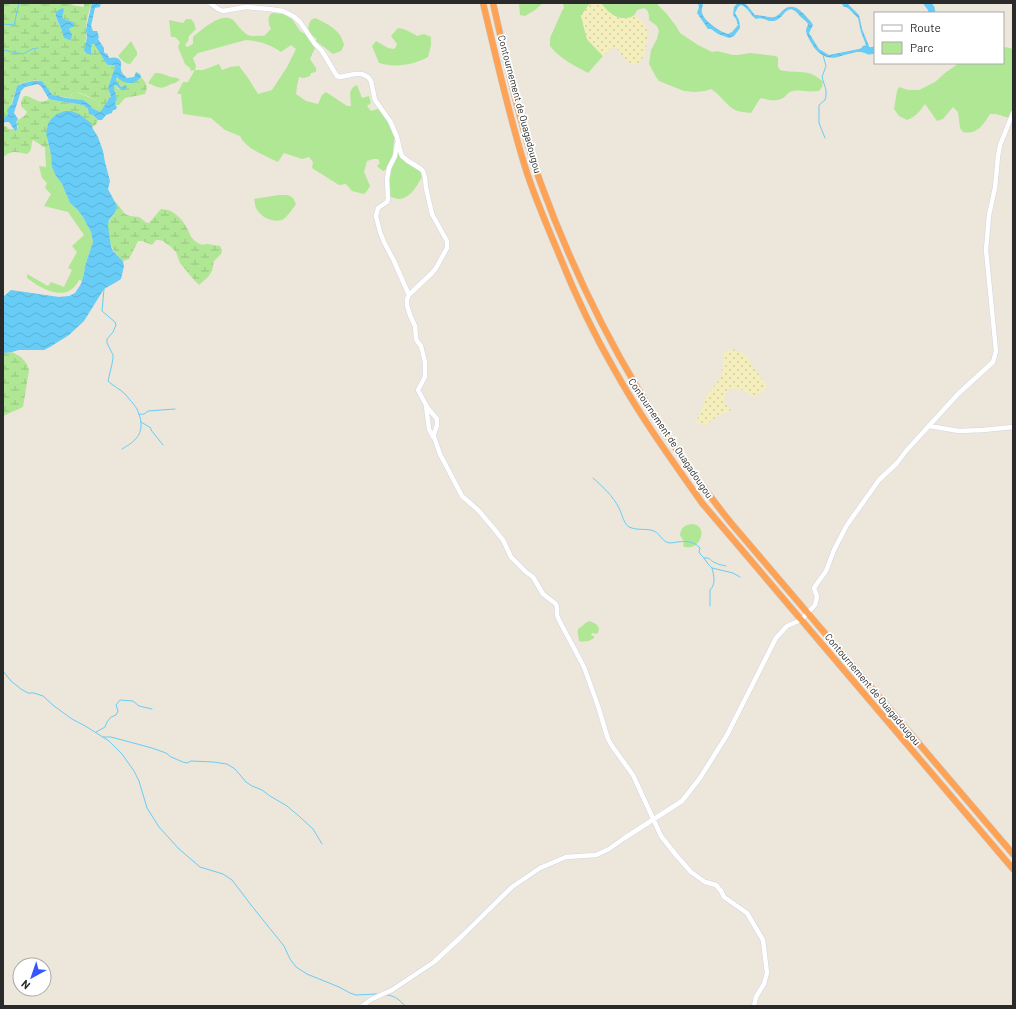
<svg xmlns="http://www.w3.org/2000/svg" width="1016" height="1009" viewBox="0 0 1016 1009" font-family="Barlow,sans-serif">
<defs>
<pattern id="wetland-marsh" width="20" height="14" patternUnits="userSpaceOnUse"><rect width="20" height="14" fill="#afe794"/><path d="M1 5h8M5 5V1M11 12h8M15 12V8" fill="none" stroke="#97c680"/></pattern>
<pattern id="sand-dots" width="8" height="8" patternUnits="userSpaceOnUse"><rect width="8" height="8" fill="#f4edbc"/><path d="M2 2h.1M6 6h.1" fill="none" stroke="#d1cba2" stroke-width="1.8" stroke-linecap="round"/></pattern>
<pattern id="water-waves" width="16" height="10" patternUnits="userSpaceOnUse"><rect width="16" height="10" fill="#68cdf6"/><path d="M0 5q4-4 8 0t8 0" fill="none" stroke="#5ab0d3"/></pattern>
</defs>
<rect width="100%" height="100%" fill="#ede6db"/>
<path fill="#afe794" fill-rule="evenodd" d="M519,3H543L535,10L525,16L520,15Z
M563,3H590L581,16L587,39L603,56L588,73C575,66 559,58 550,46V38L562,11L564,8Z
M601,3H656L666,13L676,26L680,33L698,45L712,52L717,51L733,55H738L750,53L776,56L778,58V67L780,70C796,74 810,68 823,82L822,87L819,91C814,91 810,92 806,91C801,91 798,90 793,91C788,92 787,95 783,98C776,102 769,100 761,98L759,100L751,113C746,112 740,112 735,110C727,106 720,94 711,89L705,91L695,92L684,91L659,81L656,77L649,64L651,50L657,39L659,31L657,26L649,20C649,15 649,10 644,8L637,10C635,16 632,18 625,18C614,19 607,12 601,3Z
M272,13L283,14L292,19L300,31L305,34L315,48L310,59L316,68V72L311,73L310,76L304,78L299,77L297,86L296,94L306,101L318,104L322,95L326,92L347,106H351C351,98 347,89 357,85L362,98L369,96L371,103L367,106L371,111L381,108L395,132L393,150L420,171L422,176C419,184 410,198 400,199C396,199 391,197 387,195L389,168L383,171L377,166L380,163L378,159H373L367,161L364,172L370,186L367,191L364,194L352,191L346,184L339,185L312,168L313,162L309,157L302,159L284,153L278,162C266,156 246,149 240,136L225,130L211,118L183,114L181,94H177L183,82H188L195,70L191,71L190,68L185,64L178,47L180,42L175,37H171L169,20L183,23L186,19H191L194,23L196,29L189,36L188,41L185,45L187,47L193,44V37C201,30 222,11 233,20C238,25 242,32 248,35C253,37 259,35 264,36L271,29C268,23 267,17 272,13ZM246,40C259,41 270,44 281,52L291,45L296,49L287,67L272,90L258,94L248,78L239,66L230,67L222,70L219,64L203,70H195L196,66L193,58L198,53Z
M315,18C328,24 341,30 344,45L341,51L333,54L316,41L317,39C308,33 306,29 311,20Z
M398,28C405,29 411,32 417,36L424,34L431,37V45L428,57C413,65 395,68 379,63L372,46L376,41L388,48L394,49L396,47L397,44L391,36Z
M131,41L137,52V55L130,64C125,64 121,59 118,56Z
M1006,47L1013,49V119L996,114H990C983,125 977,135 963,132L960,128L958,112L953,107L943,119L937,121L925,104C919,112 917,116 907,120L899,116L894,109L897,91L899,87L908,90H919L935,82L945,73L959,63H1003V48Z
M155,73C163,73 164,75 171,77C175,78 177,77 180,80C177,82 175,83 171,84C160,90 160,88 148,83L152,77Z
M76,92C84,95 92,98 100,103L99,107L102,110L100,112L92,108L89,104L83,100L69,98L73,93Z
M45,148L50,151L56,176L62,184L70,203L76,208L83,217L91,232L93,242L85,266L84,274L82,281L79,280C67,304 42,289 27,278V274L48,286L51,282L64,287L72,270L68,268L77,252L72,246L84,235L68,212L44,206L51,194L45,188L47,183L42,178L39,166L46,167Z
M279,195C289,195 292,194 296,204C293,208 290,213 286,217C279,225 263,219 258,211C255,208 255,203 254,199Z
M692,524C711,526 698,554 683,546L684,542L680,535C681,528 684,525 692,524Z
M590,621L596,624L599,628L598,633L596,634L592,633L591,635L594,636V638C589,642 584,642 579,641C579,637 577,633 578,629C583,626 585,622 590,621Z"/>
<path fill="url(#wetland-marsh)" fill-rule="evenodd" d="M3,3H74L72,5L84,7V3H92C89,11 86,20 86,29C86,34 87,38 85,42L91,52V49L92,44H94L99,52L108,65H114L115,67L108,88L111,98H109L107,102L102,110L99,107L100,103C96,100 77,89 73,93C72,93 69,98 69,98L53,95L51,93L42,81C34,79 25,82 17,86L8,114L3,119ZM62,12V16L64,19L73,22L69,29V40L64,38L61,28L56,18V14Z
M118,77L135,82L139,80L141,77C147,84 148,86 145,94L125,98L119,105H116L115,103L117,99L114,89V85H116L118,89L127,87H121L116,81Z
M24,96H27C36,99 40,105 49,99L53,100L83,105C89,109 92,116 98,120C97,124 96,125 92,127L91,123L51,119C44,130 47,140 50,151L33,140L32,142C31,147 32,151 27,154C15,152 13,150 3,157V126H6L9,129H13L15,131L18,127L16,122C19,118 25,118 27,112L21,106V102Z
M114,200L125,214L130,216L139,217L147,223H149L161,209C174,209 182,219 188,230C189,232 190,236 192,238C195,242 198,243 202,245L207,244L220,246L222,250L221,254L214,261L212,271L208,277L199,285L195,281L180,263L176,252L171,247L163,241L159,240H156L152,245L142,241H138L129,259L123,261C113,251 111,249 109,234C108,231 107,228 108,225C110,213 121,215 114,200Z
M3,352L6,353L12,352L21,357L27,364L29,370L23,407L3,416Z"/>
<path fill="url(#sand-dots)" d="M590,3H601C609,14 622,24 635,15C639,18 644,22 646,27C648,33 647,40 646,46C645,56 639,71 627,61C623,58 620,52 617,48L610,49L603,56L587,39L581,16Z
M732,349C748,353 749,360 757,372C760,376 764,381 767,385L765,390L754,397L741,389H729L725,394L724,402L726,405L731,409L728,412L721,414L706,425L696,423L707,395L721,377L722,373L724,353Z"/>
<path fill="url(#water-waves)" d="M92,3H101L100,7L95,8L91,26L93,31H97L99,37L98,39L104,48V52L106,54L107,53L109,58C114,57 119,57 121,62C122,67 120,64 121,69C121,73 125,76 127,78L134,77L136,72L140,74L141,77C135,86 123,84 117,77L116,81L121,87L127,86C125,94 119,89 116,85H114V89L117,99L115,103L117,108L115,110H113L112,113L106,115L102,120H98L93,115L89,114L88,109L83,105L53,100L49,99L41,86L38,84L25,87L21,91L14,113L18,119L16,122C17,125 18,128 16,131H15L9,122H5L3,124V119L8,114L7,110L12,104L17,86C25,82 34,80 42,81L51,93L53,95L66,98L83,100L89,104L92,108L100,112L107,102L109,98L111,97L108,88L115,67L114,65H108L106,63L94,44H92L91,49V55L86,53L84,50L87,37L86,30L87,24Z
M698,3H703C703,6 701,10 702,13C704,21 720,32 728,34L732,32L738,25L736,19L733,15L734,7L738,3H745L755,15C762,15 768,18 774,17C779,16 782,10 786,8C794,4 800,10 805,15C808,19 811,21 813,25L809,33L819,49L829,55L859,49L866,46V45L861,32L858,18L849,9L846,7H844L841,3L848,4L859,15L862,29L869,46V49L865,53C858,50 848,54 841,56C829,61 818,55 812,44C810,41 806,34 806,30C806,28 808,26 808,24C806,20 802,19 799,15C786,0 785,19 774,21C766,22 763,16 756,19C750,15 748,7 741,5L738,7L735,13L739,20L740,28L734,36L729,38L718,34L711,29H708L697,13L699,7Z
M63,8L64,10L62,16L64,19L73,22L74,24L73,27L70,28L69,29L72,35L71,39L69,40L64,38C63,35 62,31 61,28C58,20 50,12 63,8Z
M65,111H71L79,114L91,123L93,129L98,137L103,151L105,162L110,181L108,189L117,206L116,211L109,220L108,226L109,233L111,246L113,251L123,261L124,266L121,279L118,281L104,289L84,321L69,335L50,347L44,350H19L12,352L6,353L3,352V297L11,290L59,297L69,296L75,293L81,284L84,274L85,266L93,242L91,232L83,217L76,208L70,203L62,184L56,176L52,167L51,155L46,133L48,124L51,119L57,114Z"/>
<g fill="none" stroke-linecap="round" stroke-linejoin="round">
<path stroke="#68cdf6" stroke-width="1" d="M3,24L14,25L19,3
M3,50L23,54L32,49L38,48
M823,55L826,66L822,77L826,90V96L825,100L819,105V123L825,138
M104,289L102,311L115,322L116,325L113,332L107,339V343L113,355V358L112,364L108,381C113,386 120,389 125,394C129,399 134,404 137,409C138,411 139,415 140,417C144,434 136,441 122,449
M139,414C143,415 145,414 148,411L175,409
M141,422L151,428V430L163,445
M593,478C603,487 613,496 619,508C622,514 624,524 629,527C638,531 647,528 654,531C661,534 662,543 671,543C673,543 675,542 677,542C686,541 694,541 700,548L699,552L701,555L704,558L708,564L712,568L733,573L740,577
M704,558C712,557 709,561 716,563C719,565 723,565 726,566
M710,606V590C716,584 714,576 712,568
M3,671L11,681L21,689L28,693H34L43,696L54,706L72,719L87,727L109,741L122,754L134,771L139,781L147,808L159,827L179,849L200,867L223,874L232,880L239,889L251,905L284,946L290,959L296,967L307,974L339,987L350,993L356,995L377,994
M96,732L105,727L107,722L111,717L116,715L118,711L116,705L120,700L133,701L139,706L152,709
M103,737H111L152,748L166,753L171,757L183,762L187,763L191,761L213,762L227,764L235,769L246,782L252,786L262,790L270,796L287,806L300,817L313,829L322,844
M386,995C394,995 400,1000 405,1006"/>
<path stroke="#68cdf6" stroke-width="7" d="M927,3L931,8L932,13
M865,49L869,51L875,50"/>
<g stroke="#d0d4e4" stroke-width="5.5">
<path id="minor" d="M210,3L218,9L223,11L246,7L269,9L283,11L293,16L300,22L315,44L322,51L337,76L340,77L355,74H362L368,77L371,81L375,100L390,121L397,137L400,150L402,156L408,161L421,169L423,171L425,178L426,188L432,214L447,241V248L436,268L432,273L413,291L409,295L407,299V305L410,315L415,326L416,338L417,341L421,346L425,362V377L418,390L427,407L437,419V425L434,434V437L440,454L462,496L479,511L495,530L503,540L511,557L526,572L533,577L543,594L556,604L557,608V615L559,620L584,667L598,706L608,739L612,746L633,775L661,836L676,855L691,872L705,882L716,885L721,891L724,897L747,913L763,940L767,973L764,984L756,997L754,1006
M397,144L395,156L389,168L387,179L388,199L387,202L378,208L376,216L380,232L384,242L394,261L409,295
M426,406L429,429L433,437
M929,426L959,431L983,430L1013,427
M362,1006L372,999L392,990L434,962L462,936L512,887L540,868L566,857L596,855L609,849L623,839L682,801L700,778L727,735L776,638L787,626L801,620L815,605L817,597L814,588L816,585L826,571L834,550L847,525L879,480L897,463L906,451L958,394L993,362L996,351L986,250L989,215L995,188L998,156L1000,145L1013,113"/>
</g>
<g stroke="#c8c8c8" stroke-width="7">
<path id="highway" d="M483,3C497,60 509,117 527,173C536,200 547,226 558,252C574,292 592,331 614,369C640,416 671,459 702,503L1013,869
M493,3C507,64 520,126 541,184C586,307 649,421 731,523L1013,854"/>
</g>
<use href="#minor" stroke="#fff" stroke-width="4.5"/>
<use href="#highway" stroke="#ffa254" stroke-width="6"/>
</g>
<g text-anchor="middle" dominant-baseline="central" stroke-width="3.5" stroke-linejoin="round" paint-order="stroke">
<g font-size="10" fill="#2a2a2a" stroke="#fff">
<text transform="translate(520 104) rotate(75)">Contournement de Ouagadougou</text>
<text transform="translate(671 438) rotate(56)">Contournement de Ouagadougou</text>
<text transform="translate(873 689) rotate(50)">Contournement de Ouagadougou</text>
</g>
</g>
<rect width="1016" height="1009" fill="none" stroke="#2a2a2a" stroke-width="8"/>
<rect x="874" y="12" width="130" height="52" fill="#ffffff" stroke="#aaaaaa"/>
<rect x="882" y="25" width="20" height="6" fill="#ffffff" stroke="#aaaaaa"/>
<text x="910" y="32" font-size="12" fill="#2a2a2a">Route</text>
<rect x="882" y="42" width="20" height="12" fill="#afe794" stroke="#aaaaaa"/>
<text x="910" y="52" font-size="12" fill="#2a2a2a">Parc</text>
<g transform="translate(32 977) rotate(220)"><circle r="19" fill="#ffffff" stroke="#aaaaaa"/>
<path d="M0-3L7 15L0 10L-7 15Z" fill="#3657ff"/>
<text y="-6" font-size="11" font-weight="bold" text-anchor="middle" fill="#2a2a2a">N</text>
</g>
</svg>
